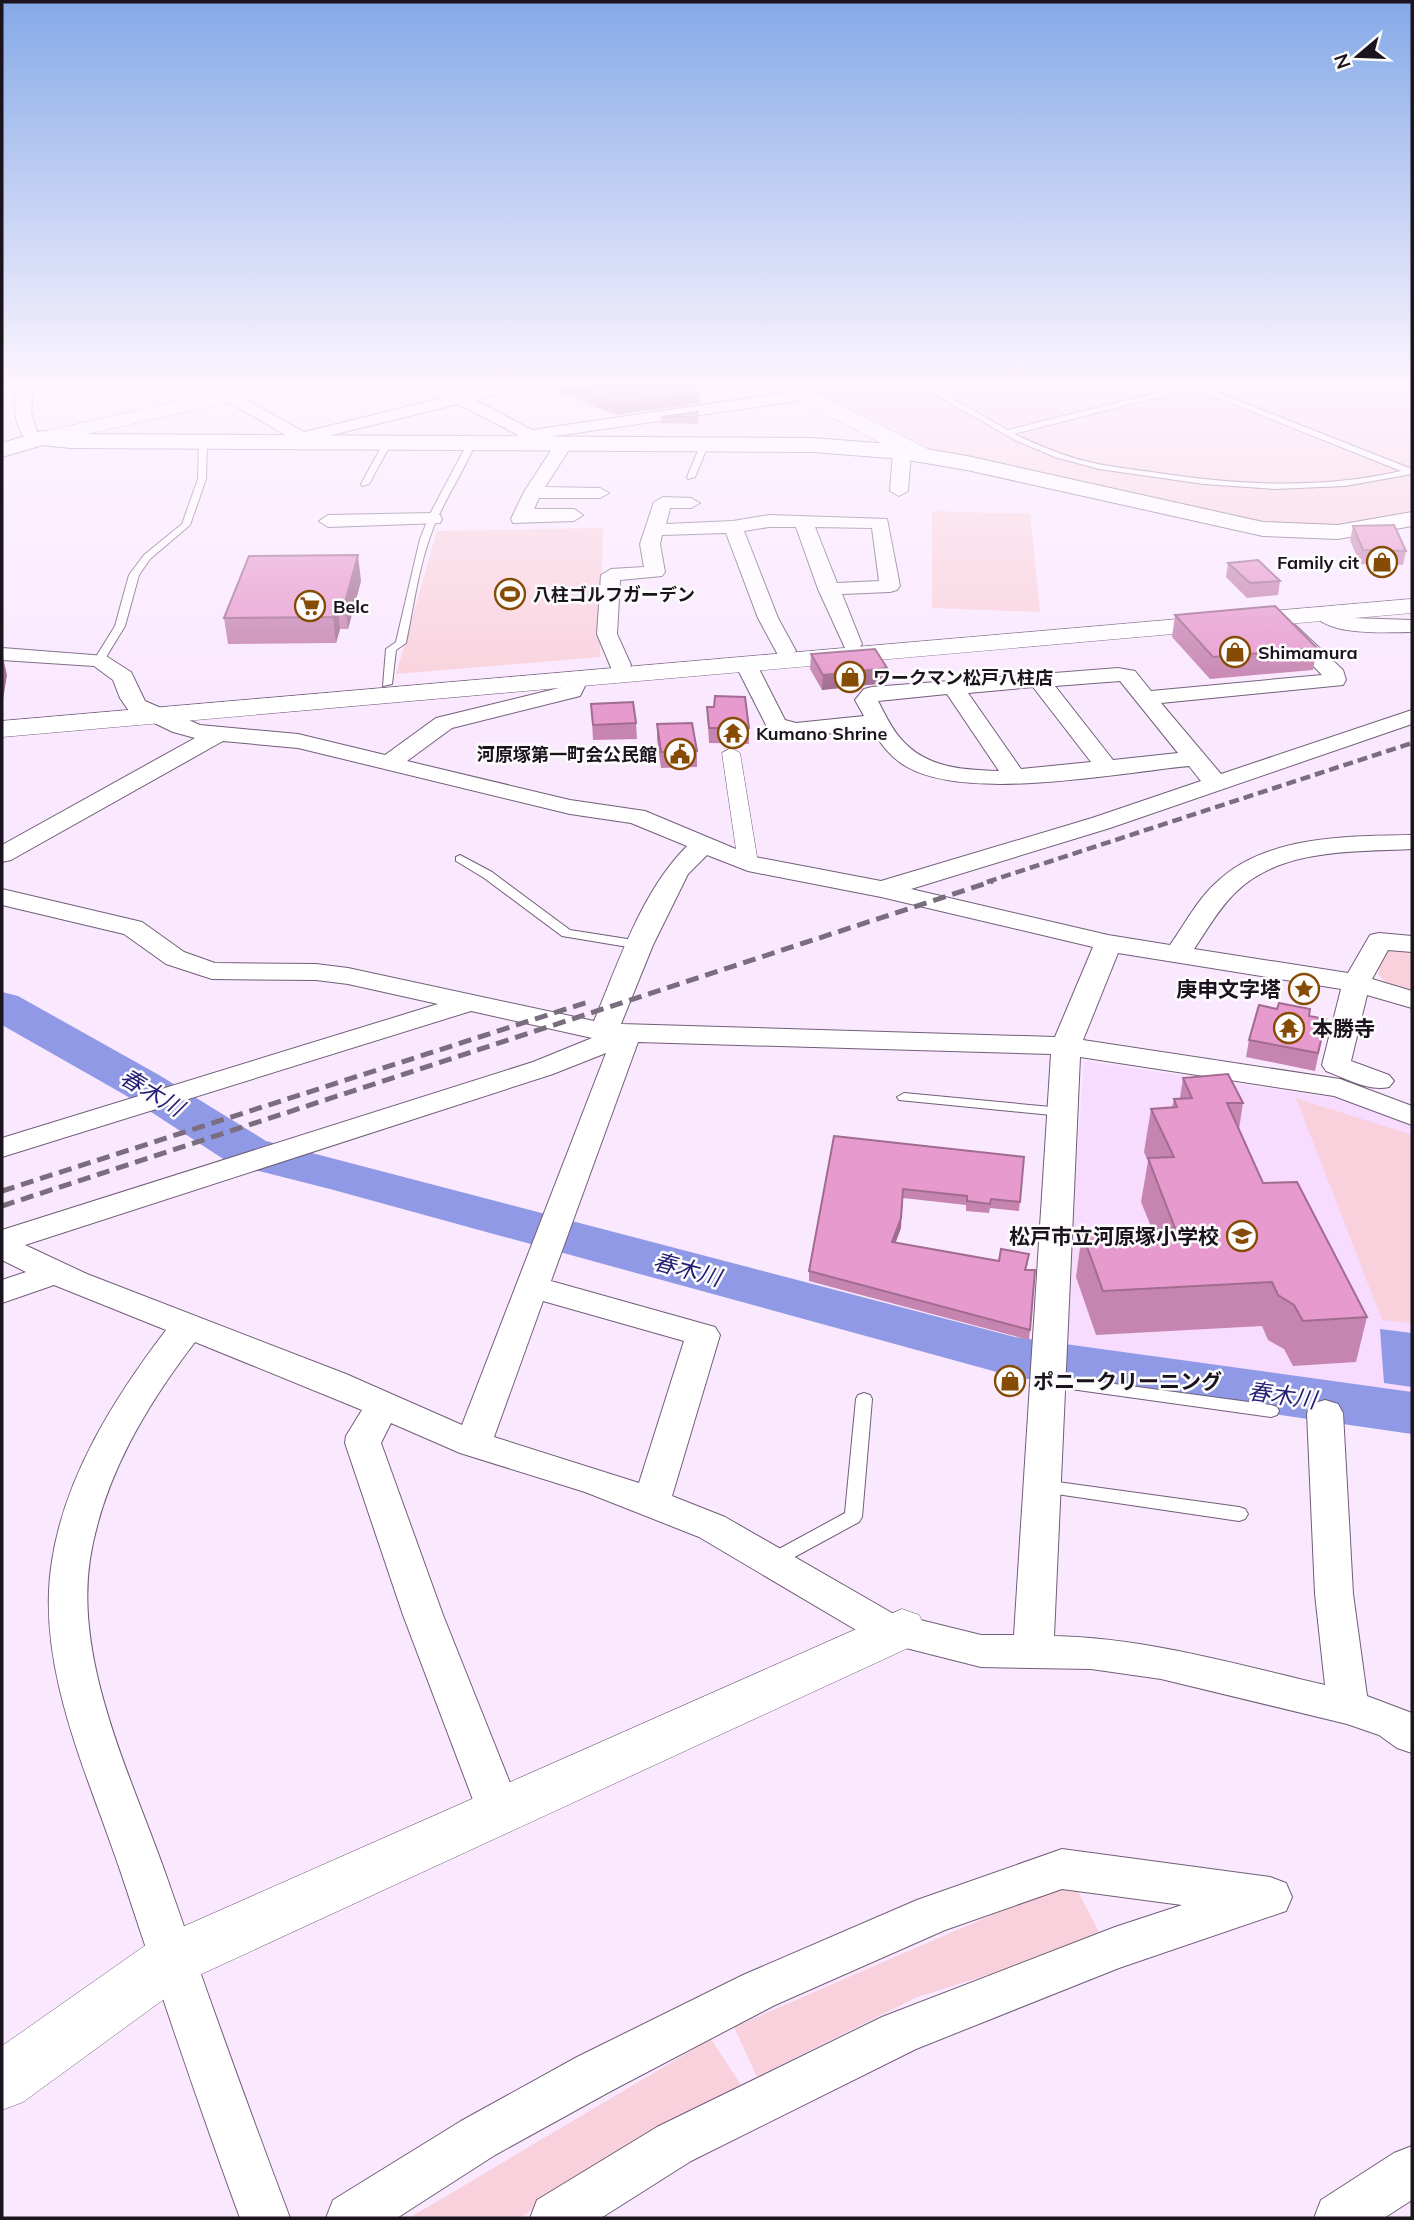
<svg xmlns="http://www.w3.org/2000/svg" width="1414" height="2220" viewBox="0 0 1414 2220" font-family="Mulish,'Noto Sans JP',sans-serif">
<rect width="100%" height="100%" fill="#fae8ff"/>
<path fill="#f7dcff" d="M1084,1061L1341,1099L1412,1126V1399L1063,1345Z"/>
<path fill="#f9d1dc" d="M792,386H1412V512L1343,525L1268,524L927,451L818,400L822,394L809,388Z
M932,511L1030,514L1040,612L932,608Z
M603,528L600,657L396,674L437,531Z
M1385,946L1412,947V991L1386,983L1378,974Z
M1296,1098L1412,1135V1323L1382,1320Z
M1072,1880L1102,1938L915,1998L757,2077L734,2027Z
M711,2039L741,2085L519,2218H409Z"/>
<path fill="#9099e5" d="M1380,1329L1412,1333V1387L1384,1383Z"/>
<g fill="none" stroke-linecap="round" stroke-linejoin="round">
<path fill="#9099e5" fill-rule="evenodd" d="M2,992L18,996L159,1075L266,1141L1015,1337L1412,1392V1434L1015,1377L330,1189L231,1164L125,1095L2,1025Z"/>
<g stroke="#715e77" stroke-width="2">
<path id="service" d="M826,386H841L801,396L797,394Z
M920,386H930L1008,430L1183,386H1201L1412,469V474L1345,486L1275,489L1204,484L1099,469L1055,457L1015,440ZM1193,388L1401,471C1319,490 1234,485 1152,472C1131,469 1109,467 1089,462C1063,456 1038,445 1014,434Z
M203,440L207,442L206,479L190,525L150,559L139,575L125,626L103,662H95L94,660L115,626L129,575L144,555L182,524L198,479L199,442Z
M388,440L392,442L369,484L362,486L361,484L384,442Z
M472,440L476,442C464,471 446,497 434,526C419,563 414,604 406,643L396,650L392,684L383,686L386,649L396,642L420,539L430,514L468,442Z
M702,441L709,443L695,477L688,479L687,477Z
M460,855L492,872L570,930L640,941L646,945L640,949L562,936L484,878L456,861V857Z
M904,1093L1062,1108L1069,1112L1062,1116L899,1100L897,1097Z
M1048,1375L1271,1405L1277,1407L1279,1411L1277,1415L1271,1417L1042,1385L1040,1381L1042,1377Z
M864,1393L870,1395L872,1399L862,1517L859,1522L778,1566L772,1568L766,1566L763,1561L766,1556L845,1513L856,1399L858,1395Z
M1043,1480L1239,1507L1245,1509L1248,1514L1245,1519L1239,1521L1043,1492L1037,1491L1034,1486L1037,1481Z"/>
</g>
<g stroke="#715e77" stroke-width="1">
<path id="pedestrian" d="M731,748L740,753L758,863L748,869L738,863L722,753Z"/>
</g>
<g stroke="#715e77" stroke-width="2">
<path id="minor" d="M17,386H33L31,412L37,432L48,434L50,438L48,442L42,443L25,439C14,422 13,406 17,386Z
M201,386H221L304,432L446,397L447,392L462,393L491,386H520L518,389L475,400L532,430L804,390L812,395L804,400L535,439L519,447L510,442L518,435L458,404L283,447L274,442L277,438L287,436Z
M565,437L574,442L545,487L600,488L609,493L600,498H539L534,509H574L583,515L574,521L513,523L511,519L524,492L559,438Z
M902,447L911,452L908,491L899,496L890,491L893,452Z
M663,497L691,498L700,503L691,508H670L666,524L733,521L769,515L887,519L900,586L897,590L890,592L842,594L862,644L859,648H845L818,589L796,527H769L744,531L778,618L796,651L792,655H778L758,618L726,533L662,535L660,544L665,572L662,576L620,580L617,634L631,665L628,670H612L597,634L601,575L611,569L644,567L640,544L654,502ZM815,527L872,528L879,581L837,583Z
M433,513L440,515L442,519L440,523L328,527L319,521L328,515Z
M1322,607L1351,618L1412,620V632C1386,632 1329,637 1312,613L1315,609Z
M1288,623L1295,625L1343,670L1346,680L1343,685L1161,703L1221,774L1412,710V724L1110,828L911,889L1108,935L1170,945C1185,924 1198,898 1218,881C1267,835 1350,836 1412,835V849C1354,852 1281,848 1236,892C1219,908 1207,930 1194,949L1348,973L1370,935L1379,933L1412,936V952L1388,950L1372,979L1412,991V1008L1367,995L1351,1061L1389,1075L1394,1081L1389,1087C1369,1092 1345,1078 1326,1071L1322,1065L1341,989L1118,953L1083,1040L1340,1079L1412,1106V1125L1334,1096L1080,1057L1054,1636C1146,1638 1235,1664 1325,1685L1315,1594L1307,1413L1312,1404L1325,1400L1338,1404L1343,1413L1353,1594L1367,1696L1412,1713V1753L1397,1748L1379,1735L1347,1724L1161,1679L1091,1669L981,1667L882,1642L868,1637L699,1537L585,1492L460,1453L391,1423L381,1443L443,1615L522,1813L515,1826L500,1832L485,1826L478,1813L403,1615L345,1443L346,1436L362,1410L195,1342C146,1406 103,1478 90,1559C74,1663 132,1778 166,1875C206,1990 247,2104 290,2218H240C198,2104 159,1988 121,1873C88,1774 35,1667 52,1561C65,1476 115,1397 166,1330L54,1285L2,1303V1280L26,1272L2,1260V1230L533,1062L592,1038L471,1011L2,1157V1138L438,1004L348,984L316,980L212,979L166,964L124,934L2,905V889L142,922L184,952L215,963L316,964L348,968L594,1021C619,962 641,892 687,846L631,823L570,814L298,748L223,741L11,860L2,862V845L195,738L173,732L129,711L120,698L113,680L94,666L2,660V648L106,656L131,672L145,701L200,725L298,734L385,755L436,718L563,687L560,679L563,674H579L585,686L580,696L452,728L407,761L570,800L645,811L755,857L881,881L1092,818L1201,781L1189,766C1117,773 969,802 907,767C891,758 881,744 871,729L795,737L768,729L735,664L738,659H754L785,720L796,723L864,716L855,700L864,689L872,687L1118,668L1135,671L1151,691L1322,675L1278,629L1281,625ZM1120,681L1178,753L1113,760L1055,686ZM1033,687L1091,762L1021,769L968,693ZM947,694L999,771C963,770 926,768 901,739C891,728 885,714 878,701ZM707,855L748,871L881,897L1093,947L1055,1037L621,1024L653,945L688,874ZM638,1042L1051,1054L1014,1635H981L892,1613L725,1517L672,1496L720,1335L715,1327L551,1281ZM606,1053L462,1425L346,1374L87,1274L25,1245L553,1074ZM543,1301L684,1341L639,1483L494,1437Z
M1062,1849L1270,1877L1286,1883L1292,1897L1286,1911L1119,1968L916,2049L691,2161L601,2218H530L537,2200L657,2127L882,2017L1115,1927L1182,1905L1062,1889L945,1930L775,2005L611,2091L495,2155L397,2218H326L333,2200L461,2121L577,2057L743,1975L917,1900Z
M1412,2146V2200L1384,2218H1314L1321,2200L1394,2153Z"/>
</g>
<g stroke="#715e77" stroke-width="1">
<path id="tertiary" d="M246,386H284L274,392L42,444L35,442L32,438L35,434L42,432Z
M775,386H801L928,449L931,454L928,459H912L778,390Z
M1412,599V613L2,737V721Z
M902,1609L919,1615L926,1629L919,1643L193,1978L23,2102L2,2110V2046L153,1940Z"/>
</g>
<g stroke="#715e77" stroke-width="2">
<path id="primary" d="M42,431L70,434L813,438L902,445L967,456L1263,522L1338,525L1412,512V526L1338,539L1263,536L967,470L902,459L813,452L70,448L43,445L2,457V443Z"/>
</g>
<use href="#service" fill="#fff" fill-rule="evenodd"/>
<use href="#pedestrian" fill="#fff" fill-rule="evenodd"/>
<use href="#minor" fill="#fff" fill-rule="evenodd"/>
<use href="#tertiary" fill="#fff" fill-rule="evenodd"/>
<use href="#primary" fill="#fff" fill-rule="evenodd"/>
<path stroke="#7a6e7e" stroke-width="4.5" stroke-dasharray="10 5" stroke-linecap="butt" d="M987,882L1412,743"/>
<path stroke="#7a6e7e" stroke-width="5" stroke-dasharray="13 7" stroke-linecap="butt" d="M2,1191L591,1001
M2,1206L993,881"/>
</g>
<path fill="#c684b1" d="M543,386H700V403L616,415Z
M698,412V424L661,423V417Z
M1353,526L1406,551L1403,565L1360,564L1350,540Z
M1228,563L1280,581L1278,595L1247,598L1226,577Z
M361,581L348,629H340L336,643L228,644L224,618Z
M1175,615L1317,648L1313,670L1210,679L1172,637Z
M811,654L886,683L822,690L810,669Z
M591,704L636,723L637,739L593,740Z
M707,707L749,728V744L709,743Z
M657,724L697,751V767L661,768L657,739Z
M1309,1016L1326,1019L1315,1071L1246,1057L1249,1040Z
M1183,1078L1243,1103L1239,1129L1263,1183L1367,1317L1356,1362L1293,1366L1284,1349L1268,1340L1262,1326L1096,1335L1076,1277L1082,1233L1152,1229L1141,1202L1148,1161L1144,1152L1151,1109L1172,1108L1174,1099L1180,1098Z
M834,1136L1024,1157L1019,1211L990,1208L989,1213L966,1211V1205L903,1198L901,1228L895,1243L999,1261L1028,1263L1026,1270L1030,1330L1029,1340L809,1281V1271Z"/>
<path fill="#a16c90" d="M700,386V403L616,415V404Z
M358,555L361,581L348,629L345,602Z
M337,602L340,629L336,643L333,617Z
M2,653L7,675L2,705Z
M887,668L886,683L822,690L823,675Z
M901,1218V1228L892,1252V1242Z"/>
<path fill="#e69ace" stroke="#a16c90" stroke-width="2" d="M570,386H700V392L616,404Z
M698,412V417H661Z
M1394,525L1406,551L1363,550L1353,526Z
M358,555L345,602H337L333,617L224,618L249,556Z
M1258,560L1280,581L1250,583L1228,563Z
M1275,606L1317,648L1213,657L1175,615Z
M875,649L887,668L823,675L811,654Z
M715,696L745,697L749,728H709L707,707H714Z
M633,702L636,723L593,725L591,704Z
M692,723L697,751L661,752L657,724Z
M1279,1003L1310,1009L1309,1016L1326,1019L1318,1053L1249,1040L1259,1005L1277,1009Z
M1228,1074L1243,1103H1227L1263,1183L1297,1182L1367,1317L1303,1321L1294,1305L1278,1295L1272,1282L1103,1291L1082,1233L1175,1228L1148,1158L1174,1157L1151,1109L1177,1107L1174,1099L1192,1098L1183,1078Z
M834,1136L1024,1157L1020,1202L991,1199L990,1204L967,1201V1196L903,1189L901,1218L892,1242L999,1261L1001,1249L1029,1254L1025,1270H1035L1030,1330L809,1271Z"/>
<linearGradient id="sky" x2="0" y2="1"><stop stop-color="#85a9e7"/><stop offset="0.55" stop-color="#fdf5ff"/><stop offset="1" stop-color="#fdf5ff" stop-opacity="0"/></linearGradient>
<rect width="1414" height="697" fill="url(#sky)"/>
<defs>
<g id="shop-ring" transform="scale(1.575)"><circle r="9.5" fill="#fcfcfc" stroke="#864b05" stroke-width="1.5"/><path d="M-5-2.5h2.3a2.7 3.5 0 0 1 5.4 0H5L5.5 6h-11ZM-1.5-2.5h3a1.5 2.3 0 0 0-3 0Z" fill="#864b05"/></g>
<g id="stadium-ring" transform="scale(1.575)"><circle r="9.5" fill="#fcfcfc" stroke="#864b05" stroke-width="1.5"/><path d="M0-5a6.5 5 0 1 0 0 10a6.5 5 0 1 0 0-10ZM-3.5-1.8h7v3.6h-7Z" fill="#864b05"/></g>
<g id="supermarket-ring" transform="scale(1.575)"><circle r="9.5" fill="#fcfcfc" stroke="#864b05" stroke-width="1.5"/><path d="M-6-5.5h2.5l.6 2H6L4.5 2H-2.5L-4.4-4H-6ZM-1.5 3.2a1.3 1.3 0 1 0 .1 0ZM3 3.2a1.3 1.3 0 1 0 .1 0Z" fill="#864b05"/></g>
<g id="temple-ring" transform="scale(1.575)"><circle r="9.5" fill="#fcfcfc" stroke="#864b05" stroke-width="1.5"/><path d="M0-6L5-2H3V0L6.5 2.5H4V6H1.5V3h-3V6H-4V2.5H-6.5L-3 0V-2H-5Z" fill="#864b05"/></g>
<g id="civic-ring" transform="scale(1.575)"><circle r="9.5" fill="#fcfcfc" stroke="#864b05" stroke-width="1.5"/><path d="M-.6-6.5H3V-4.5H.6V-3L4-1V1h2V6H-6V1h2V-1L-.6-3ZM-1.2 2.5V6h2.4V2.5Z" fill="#864b05"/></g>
<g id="sight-ring" transform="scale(1.575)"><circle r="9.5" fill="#fcfcfc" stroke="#864b05" stroke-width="1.5"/><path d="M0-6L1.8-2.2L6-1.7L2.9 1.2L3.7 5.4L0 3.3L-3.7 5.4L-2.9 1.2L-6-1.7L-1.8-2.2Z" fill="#864b05"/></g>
<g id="school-ring" transform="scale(1.575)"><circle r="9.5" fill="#fcfcfc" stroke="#864b05" stroke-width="1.5"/><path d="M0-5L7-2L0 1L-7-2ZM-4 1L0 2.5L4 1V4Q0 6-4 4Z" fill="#864b05"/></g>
</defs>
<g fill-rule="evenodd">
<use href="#shop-ring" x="1382" y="562"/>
<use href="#stadium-ring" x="510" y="594"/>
<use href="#supermarket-ring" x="310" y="606"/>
<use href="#shop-ring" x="1235" y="652"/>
<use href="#shop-ring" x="850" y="677"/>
<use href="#temple-ring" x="733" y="733"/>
<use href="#civic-ring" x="680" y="754"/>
<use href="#sight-ring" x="1304" y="989"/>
<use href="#temple-ring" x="1289" y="1028"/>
<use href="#school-ring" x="1242" y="1236"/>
<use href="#shop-ring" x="1010" y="1381"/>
</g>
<g text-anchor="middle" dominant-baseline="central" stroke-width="5" stroke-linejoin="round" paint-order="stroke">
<g font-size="18" font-weight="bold" fill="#1b131d" stroke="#fcfcfc" text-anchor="start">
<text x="1359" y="562" text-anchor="end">Family cit</text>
<text x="533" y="594">八柱ゴルフガーデン</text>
<text x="333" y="606">Belc</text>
<text x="1258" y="652">Shimamura</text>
<text x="873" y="677">ワークマン松戸八柱店</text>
<text x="756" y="733">Kumano Shrine</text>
<text x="657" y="754" text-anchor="end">河原塚第一町会公民館</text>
</g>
<g font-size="21" font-weight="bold" fill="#1b131d" stroke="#fcfcfc" text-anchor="end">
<text x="1281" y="989">庚申文字塔</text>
<text x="1312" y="1028" text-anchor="start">本勝寺</text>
<text x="1219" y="1236">松戸市立河原塚小学校</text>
<text x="1033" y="1381" text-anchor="start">ポニークリーニング</text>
</g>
<g font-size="23" font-style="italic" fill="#251e75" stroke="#fcfcfc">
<text transform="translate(152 1092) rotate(31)">春木川</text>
<text transform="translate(687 1269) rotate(15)">春木川</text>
<text transform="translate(1282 1395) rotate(8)">春木川</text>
</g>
</g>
<rect width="1414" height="2220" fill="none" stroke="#1b131d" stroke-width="7"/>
<g transform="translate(1358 56) rotate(251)" stroke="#fcfcfc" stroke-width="5" paint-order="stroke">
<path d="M0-5L12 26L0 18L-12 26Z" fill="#1b131d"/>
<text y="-10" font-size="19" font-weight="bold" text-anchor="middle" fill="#1b131d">N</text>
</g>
</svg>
